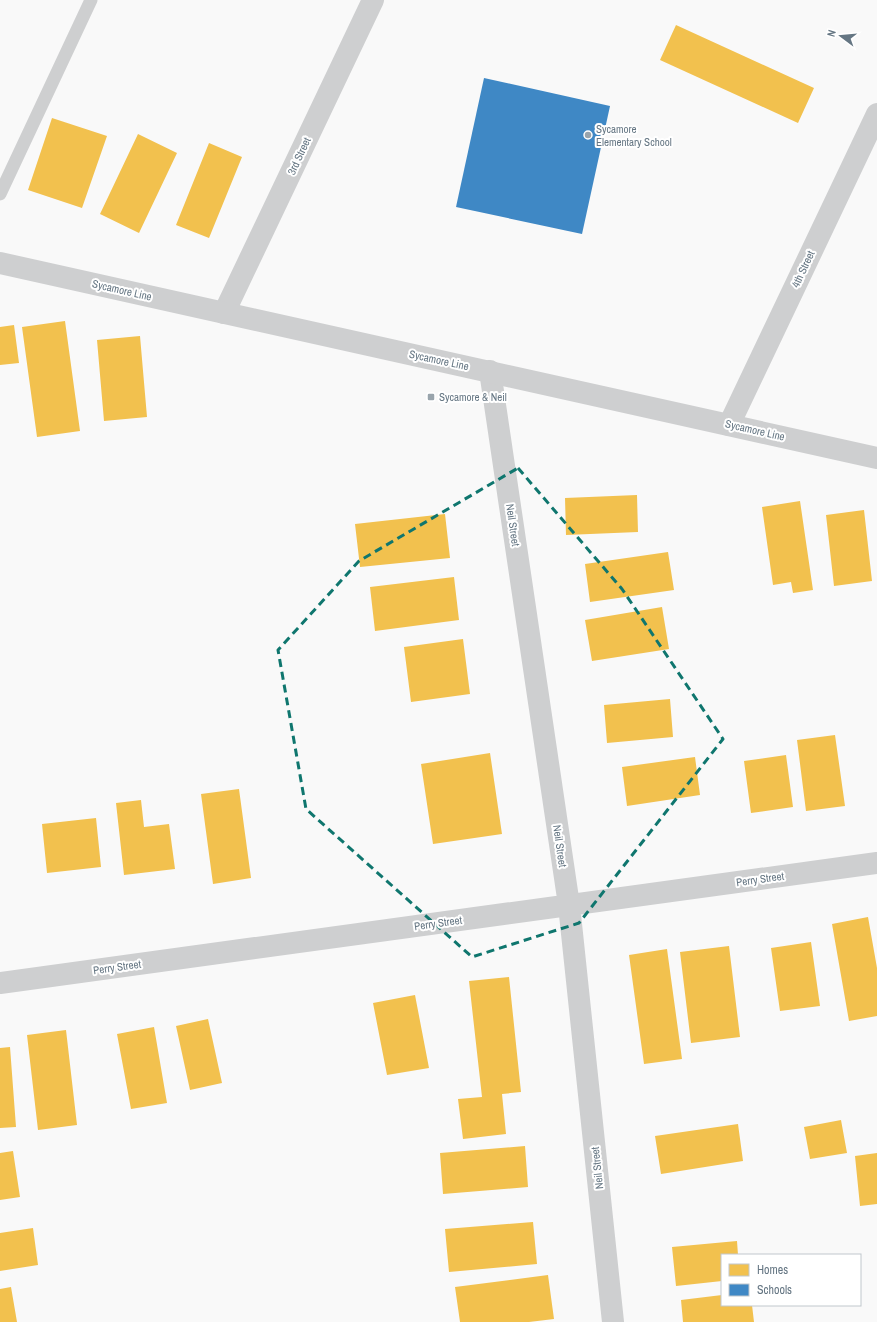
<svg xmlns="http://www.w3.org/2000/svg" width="877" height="1322" viewBox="0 0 877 1322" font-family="'Archivo Narrow',sans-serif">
<rect width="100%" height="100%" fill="#f9f9f9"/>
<path fill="#f2c14e" d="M676,25L814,88L798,123L660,60Z
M52,118L107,136L82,208L28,190Z
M138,134L177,153L139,233L100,214Z
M209,143L242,157L209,238L176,225Z
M65,321L80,431L37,437L22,327Z
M14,325L19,363L0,365V327Z
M140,336L147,417L104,421L97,340Z
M637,495L638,532L566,535L565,498Z
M800,501L813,590L793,593L791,582L773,585L762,507Z
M864,510L872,581L834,586L826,515Z
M445,514L450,558L360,567L355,524Z
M668,552L674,590L590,602L585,564Z
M454,577L459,620L375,631L370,587Z
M662,607L669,649L592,661L585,620Z
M463,639L470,694L411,702L404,647Z
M670,699L673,737L607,743L604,705Z
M835,735L845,806L806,811L797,740Z
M490,753L502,834L433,844L421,764Z
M786,755L793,807L751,813L744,761Z
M695,757L700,795L627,806L622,767Z
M239,789L251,878L213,884L201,794Z
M141,800L144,827L169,824L175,869L124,875L116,803Z
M96,818L101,867L47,873L42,824Z
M868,917L877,968V1016L849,1021L832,924Z
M811,942L820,1006L780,1011L771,948Z
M729,946L740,1037L691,1043L680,952Z
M667,949L682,1059L644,1064L629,955Z
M509,977L521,1092L502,1094L506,1134L463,1139L458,1099L482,1097L469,981Z
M415,995L429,1068L387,1075L373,1003Z
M208,1019L222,1083L190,1090L176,1026Z
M154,1027L167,1103L131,1109L117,1034Z
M66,1030L77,1125L38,1130L27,1035Z
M10,1047L16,1127L0,1128V1048Z
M841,1120L847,1153L810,1159L804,1127Z
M738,1124L743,1161L661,1174L655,1136Z
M525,1146L528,1187L443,1194L440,1153Z
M13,1151L20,1197L0,1200V1153Z
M877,1153V1204L860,1206L855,1156Z
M533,1222L537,1264L449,1272L445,1229Z
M33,1228L38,1265L0,1271V1233Z
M737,1241L738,1255H722V1281L676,1286L672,1247Z
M548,1275L554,1319L529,1322H460L455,1287Z
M11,1287L17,1322H0V1289Z
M722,1295V1305H752L754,1322H683L681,1300Z"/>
<path fill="#3f88c5" d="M484,78L610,106L582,234L456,207Z"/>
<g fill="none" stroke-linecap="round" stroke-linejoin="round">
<path stroke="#cecfd0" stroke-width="13" d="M0,194L91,0"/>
<path stroke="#cecfd0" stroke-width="22" d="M224,313L373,0
M490,371L569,905L613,1322
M729,425L877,114
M0,983L877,863"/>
<path stroke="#cecfd0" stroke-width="22" d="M0,263L877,458"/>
</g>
<path fill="none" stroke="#0f766e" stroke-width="3" stroke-dasharray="8 5" stroke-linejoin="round" d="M518,468L622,589L723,739L579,923L472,957L306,809L278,650L359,561Z"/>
<g fill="#99a4ac" stroke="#fff" stroke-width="1.5">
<circle cx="588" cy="135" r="4"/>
<rect x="427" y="393" width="8" height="8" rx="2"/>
</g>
<g text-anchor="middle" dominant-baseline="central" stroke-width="4" stroke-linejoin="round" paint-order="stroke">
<g font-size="11" fill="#657683" stroke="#fff" text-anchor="start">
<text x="596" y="129">Sycamore<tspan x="596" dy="13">Elementary School</tspan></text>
<text x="439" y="397">Sycamore &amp; Neil</text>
</g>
<g font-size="11" fill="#657683" stroke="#fff">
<text transform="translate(299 156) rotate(-65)">3rd Street</text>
<text transform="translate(803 269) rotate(-65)">4th Street</text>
<text transform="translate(122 290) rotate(13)">Sycamore Line</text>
<text transform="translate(439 360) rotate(12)">Sycamore Line</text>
<text transform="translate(755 430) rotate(13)">Sycamore Line</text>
<text transform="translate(513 525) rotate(82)">Neil Street</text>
<text transform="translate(560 846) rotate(82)">Neil Street</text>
<text transform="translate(760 879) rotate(-8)">Perry Street</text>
<text transform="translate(438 923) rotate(-8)">Perry Street</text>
<text transform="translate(117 967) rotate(-8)">Perry Street</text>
<text transform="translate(597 1168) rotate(-96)">Neil Street</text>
</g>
</g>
<rect x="721" y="1254" width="140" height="52" fill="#ffffff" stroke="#c1c8cd"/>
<rect x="729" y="1264" width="20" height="12" fill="#f2c14e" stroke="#c1c8cd"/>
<text x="757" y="1274" font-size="12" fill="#657683">Homes</text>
<rect x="729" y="1284" width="20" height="12" fill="#3f88c5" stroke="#c1c8cd"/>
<text x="757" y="1294" font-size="12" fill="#657683">Schools</text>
<g transform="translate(841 36) rotate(286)" stroke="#ffffff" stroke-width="3" paint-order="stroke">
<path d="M0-3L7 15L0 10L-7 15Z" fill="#657683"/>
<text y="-6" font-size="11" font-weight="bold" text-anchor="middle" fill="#657683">N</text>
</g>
</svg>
